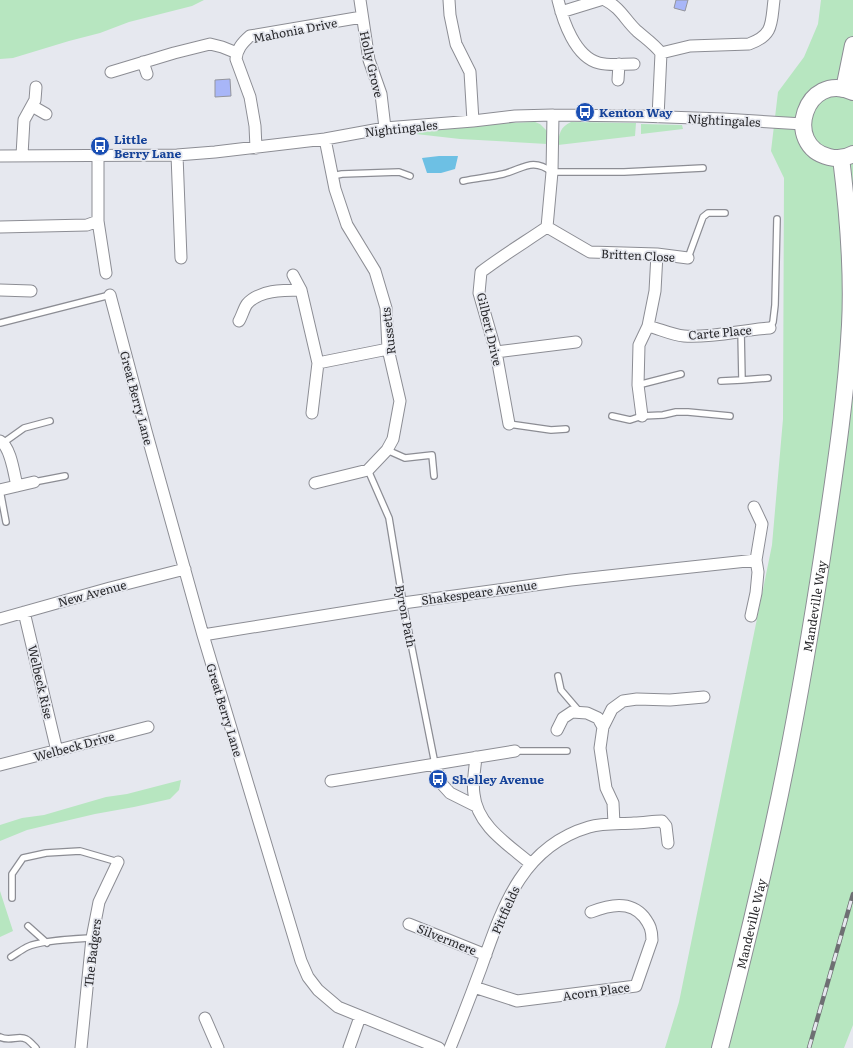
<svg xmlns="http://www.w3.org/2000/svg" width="853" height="1048" viewBox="0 0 853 1048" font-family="Literata,serif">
<rect width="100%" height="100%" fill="#e6e8ef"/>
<path fill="#b7e6c0" d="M0,0H204L192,6L129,22L100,33L69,41L13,58L0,59Z
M821,0H853V1025L844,1048H665L679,1002L772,545L783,419L784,178L771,151L778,92L804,57L818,24Z
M535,122L540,124L548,132L547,144L460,139L407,133L409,129L426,126Z
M571,122L636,123L635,136L558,145C559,134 560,127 571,122Z
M641,124L682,125L683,129L641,134Z
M181,780L179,790L170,799L134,807L95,814L27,830L0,841V825L22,818L44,815L106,797L127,794Z
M0,891L13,931L0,937Z"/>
<path fill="#6dc0e4" d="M439,156H458L455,169L441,173H427L422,158Z"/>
<path fill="#a8b6f8" stroke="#94959c" d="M676,0H688L685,11L674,8Z
M230,79L231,96L215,97V80Z"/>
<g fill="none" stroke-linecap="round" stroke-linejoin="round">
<g stroke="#8c8d94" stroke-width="8">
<path id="service" d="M332,176L342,174L399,172L410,176
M463,181C477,178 490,177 503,174C523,169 532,157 552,172H624L703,168
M688,258L703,217L708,213H725
M0,323L110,295
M770,328L773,322L775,305L777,219
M742,380L768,378
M721,381L742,380L741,331
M638,385L681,374
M612,416L630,420L642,416L663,415L676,412H688L730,416
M509,424L551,430L566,429
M3,443L24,428L50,421
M387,450L405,458L432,455L434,476
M368,470L389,518L403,603L435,764
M34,482L65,476
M0,490L6,522
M558,676L561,690L579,711
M515,751H567
M12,898V874L23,858L46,853L80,851L118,862
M28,926L47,943
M11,957C16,954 21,950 27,947C42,940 75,939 92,938
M0,1037C9,1042 19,1035 26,1039C30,1041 33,1045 36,1048"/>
</g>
<g stroke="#8c8d94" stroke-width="13">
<path id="minor" d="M360,0L369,60L381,94L385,128
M449,0L450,15L456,44L470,72L473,121
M558,0C563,21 575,57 599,63C610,66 623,64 634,64
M605,0C621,8 625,20 637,31C645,38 654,44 661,53L658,117
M561,12L600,0
M661,53L690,46L749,44C774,35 771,23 774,0
M143,62L147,74
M111,72L174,53L210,44L222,47L237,53
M618,80L619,64
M32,106L46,114
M256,148L255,126L250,97L236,59C237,49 242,43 250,36L362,17
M22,155L24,120L35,100L36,87
M98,155V221L106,273
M177,155L181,258
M0,156L177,155L215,152L325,139L385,128L473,121L515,116L553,115L639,116L723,119L803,124
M0,227L87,225L98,221
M547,227L590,252L657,254L688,258
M293,275L301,290L318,363L312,413
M0,290L31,291
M110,295L146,431L203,635L301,961L308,977L318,990L338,1007L439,1048
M239,321C242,316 244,308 247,304C259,290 283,290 301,290
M648,326C660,329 672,335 684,336C713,338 741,330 770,328
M496,352L576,342
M318,363L388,349
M642,416L638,385L639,345L648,326L655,291L657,254
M509,424L496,352L479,293L481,272C502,256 525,242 547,227L552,172L553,115
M0,441C11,447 14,474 17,486
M315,483L368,470L387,450L393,439L400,401L388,349L386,308L375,271L347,225L335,189L325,139
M0,490L34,482
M24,612L57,751
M751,616L756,593L758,572L756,560L762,524L754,507
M0,619L110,588L185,569
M203,635L403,603L571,580L756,560
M557,730L563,718L572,712L587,713L598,718L603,727
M476,757C475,769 472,783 474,794C477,826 509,845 531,864
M435,764L440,782L450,793L476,806
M0,765L148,727
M331,781L515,751
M614,824L613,803L606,788L600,748L603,727L612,709L623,701L637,699L670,700L704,697
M409,924L486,955
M474,987L517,1001L636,986L652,940C652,930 650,925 644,917C630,900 609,905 591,912
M205,1018L218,1048
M81,1048L92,938L99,902L118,862
M349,1048L360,1017
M450,1048C461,1021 471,995 481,968C502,909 521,847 589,827C603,823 619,824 634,823C643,823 653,821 662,821L666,826L668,843"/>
</g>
<g stroke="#8c8d94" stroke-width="18">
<g id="secondary">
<path d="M844,89L853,45"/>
<path d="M853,92C805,70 782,146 829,157C837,159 846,158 853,154"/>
<path id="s1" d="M720,1048C739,975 757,901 773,827C793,736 809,643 823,551C834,476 846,401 850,325C853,269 848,214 841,158"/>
</g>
</g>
<use href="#service" stroke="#fff" stroke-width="5.5"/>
<use href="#minor" stroke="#fff" stroke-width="11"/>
<use href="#secondary" stroke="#fff" stroke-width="16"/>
<g stroke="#6e6f73" stroke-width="4.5">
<path id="rail" d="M809,1048L853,894"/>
</g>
<use href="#rail" stroke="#e6e8ef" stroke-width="3" stroke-dasharray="9" stroke-linecap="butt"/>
</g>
<defs>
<g id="bus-disc" transform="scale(1)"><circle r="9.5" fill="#1a4fb4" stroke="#e6e8ef"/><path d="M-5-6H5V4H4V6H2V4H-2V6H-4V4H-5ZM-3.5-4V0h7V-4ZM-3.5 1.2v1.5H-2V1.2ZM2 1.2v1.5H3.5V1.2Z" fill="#fff"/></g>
</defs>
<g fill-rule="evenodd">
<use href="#bus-disc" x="585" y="112"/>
<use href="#bus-disc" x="100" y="146"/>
<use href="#bus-disc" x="438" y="779"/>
</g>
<g text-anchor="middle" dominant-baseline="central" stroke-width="3.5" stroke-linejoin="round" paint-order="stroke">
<g font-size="12" fill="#2a2a2d" stroke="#e6e8ef">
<text transform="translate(295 30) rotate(-11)">Mahonia Drive</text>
<text transform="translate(372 64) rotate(77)">Holly Grove</text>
<text transform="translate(724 120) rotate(3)">Nightingales</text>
<text transform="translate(401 128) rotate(-6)">Nightingales</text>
<text transform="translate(638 255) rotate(3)">Britten Close</text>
<text transform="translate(490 329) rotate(77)">Gilbert Drive</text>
<text transform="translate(388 331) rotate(-97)">Russetts</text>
<text transform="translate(720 332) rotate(-5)">Carte Place</text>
<text transform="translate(137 398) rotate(75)">Great Berry Lane</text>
<text transform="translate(479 592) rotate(-8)">Shakespeare Avenue</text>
<text transform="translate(92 593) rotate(-15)">New Avenue</text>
<text stroke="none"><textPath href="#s1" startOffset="452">Mandeville Way</textPath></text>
<text transform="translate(406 616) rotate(79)">Byron Path</text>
<text transform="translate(41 682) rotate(77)">Welbeck Rise</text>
<text transform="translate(225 710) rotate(73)">Great Berry Lane</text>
<text transform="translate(74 746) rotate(-15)">Welbeck Drive</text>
<text transform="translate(505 910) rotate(-66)">Pittfields</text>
<text stroke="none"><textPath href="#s1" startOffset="128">Mandeville Way</textPath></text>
<text transform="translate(447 939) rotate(22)">Silvermere</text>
<text transform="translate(92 953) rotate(-83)">The Badgers</text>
<text transform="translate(596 991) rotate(-8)">Acorn Place</text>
</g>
<g font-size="12" font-weight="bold" fill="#164399" stroke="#e6e8ef" text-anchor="start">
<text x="599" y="112">Kenton Way</text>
<text x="114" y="139">Little<tspan x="114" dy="14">Berry Lane</tspan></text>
<text x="452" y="779">Shelley Avenue</text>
</g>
</g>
</svg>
